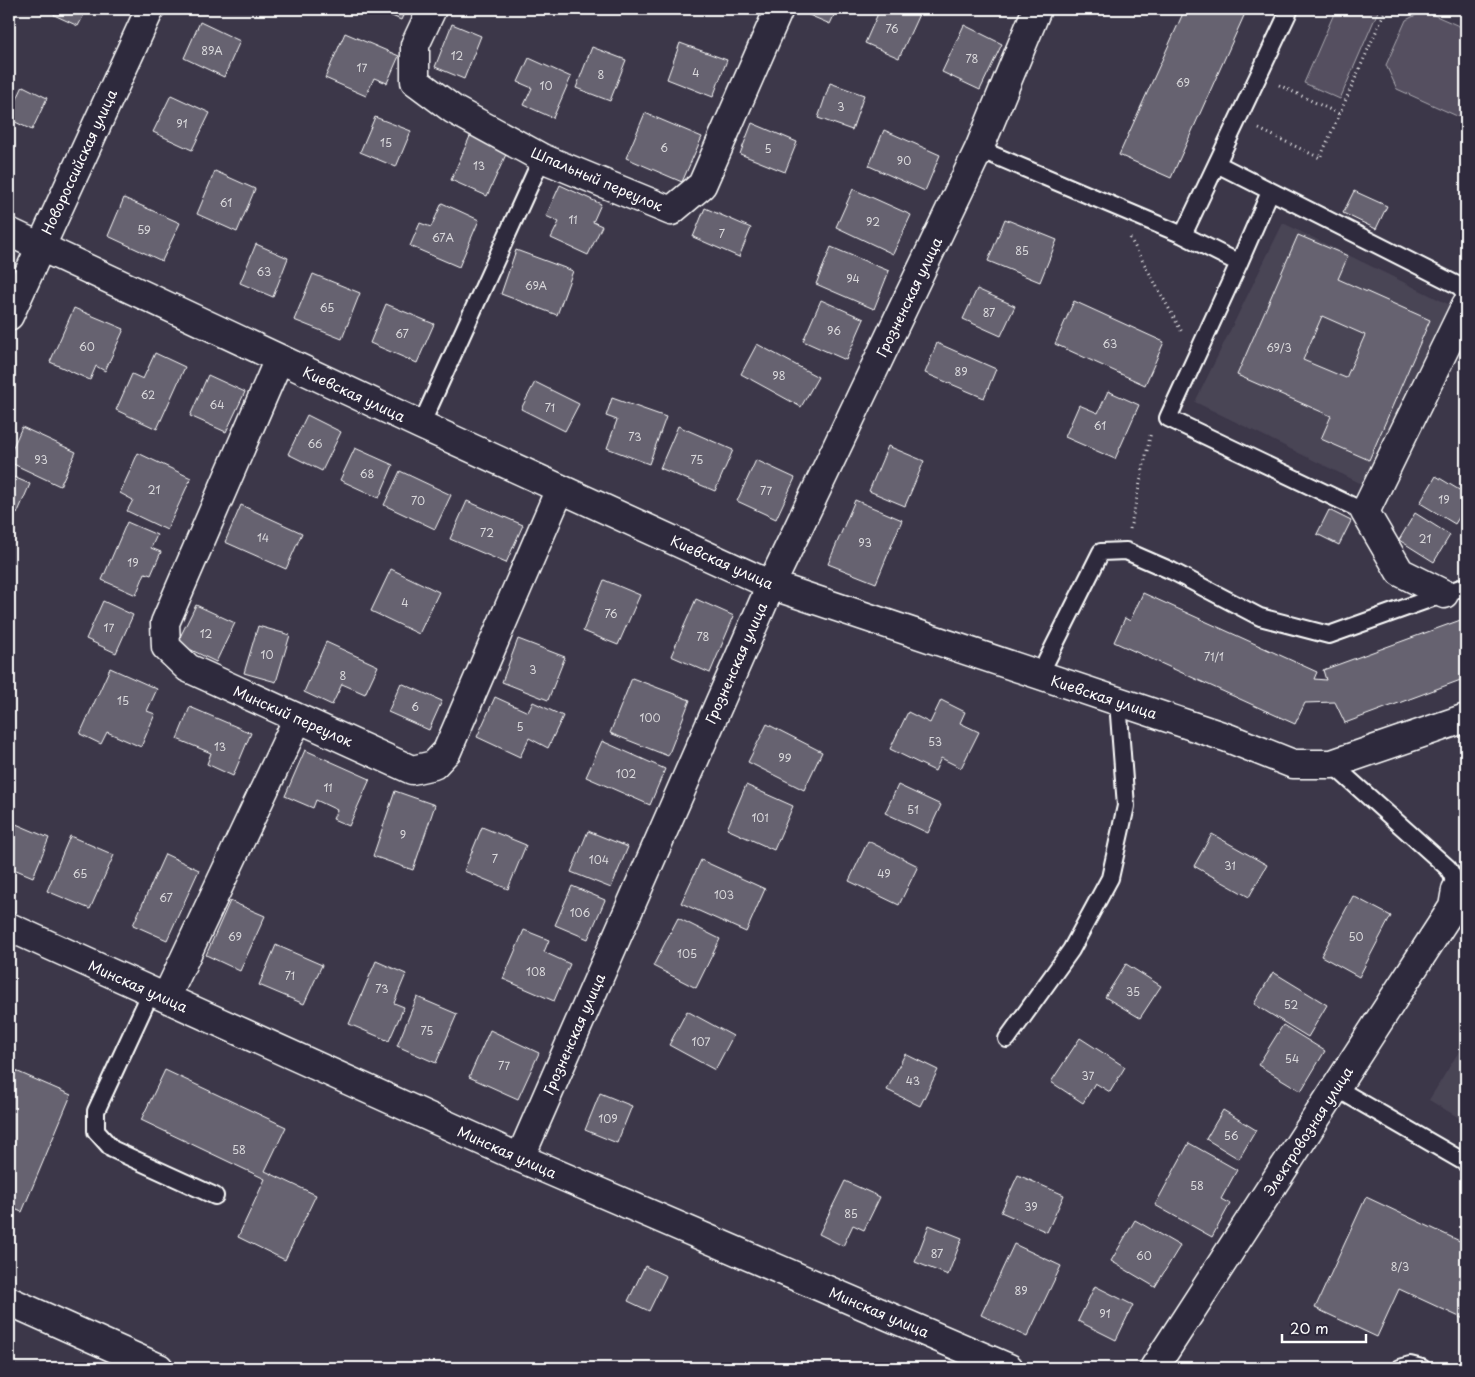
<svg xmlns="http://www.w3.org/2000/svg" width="1475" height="1377" viewBox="0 0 1475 1377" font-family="'Playpen Sans',sans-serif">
<rect width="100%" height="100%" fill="#3c3749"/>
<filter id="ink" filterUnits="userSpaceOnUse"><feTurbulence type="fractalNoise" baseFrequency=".02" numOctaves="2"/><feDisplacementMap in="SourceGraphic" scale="10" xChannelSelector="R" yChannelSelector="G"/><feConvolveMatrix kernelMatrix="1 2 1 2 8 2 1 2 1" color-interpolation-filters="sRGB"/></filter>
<g filter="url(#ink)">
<path fill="#494455" d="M1283,223L1450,305L1362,484L1195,402Z
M1466,1040V1122L1429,1100Z"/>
<path fill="#555060" stroke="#aaa8b0" d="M1336,9H1379L1340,99L1304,83Z
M1429,13L1466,29V120L1397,89L1386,65L1406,20L1418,14Z"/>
<path fill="#666270" stroke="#fff" fill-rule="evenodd" d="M57,9H87L78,26L54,15Z
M376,9H406L401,20Z
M795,9H837L830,24Z
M880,9H912L920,12L899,58L865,43Z
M1185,9H1247L1171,178L1119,155Z
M200,22L240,41L224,77L184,58Z
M452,24L481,36L464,79L435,67Z
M964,25L1002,44L980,90L942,72Z
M345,33L399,56L387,83L374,78L366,96L325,78Z
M680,43L727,60L713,97L667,79Z
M592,47L626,60L610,101L576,88Z
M529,58L571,77L553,118L524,105L532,88L518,82Z
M830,83L864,95L852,130L818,118Z
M23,86L47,98L32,130L9,119V116Z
M171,95L210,113L192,150L153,132Z
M645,113L702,137L682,182L626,158Z
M375,117L411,131L396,167L360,152Z
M752,123L797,142L785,172L740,154Z
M884,130L940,155L925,191L869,166Z
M471,134L508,150L487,196L451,180Z
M215,171L255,189L237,232L197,214Z
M560,185L601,204L593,222L602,226L588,255L551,238L559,222L546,216Z
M853,189L911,215L893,254L836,227Z
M1354,191L1387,206L1376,229L1343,213Z
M124,198L180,223L162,261L108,236Z
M442,203L479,220L459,267L410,246L420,223L431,227Z
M705,208L751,228L739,257L693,237Z
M1005,219L1057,240L1040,282L988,261Z
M1298,235L1348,256L1338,279L1430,320L1369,460L1321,439L1331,416L1237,375ZM1322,316L1365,335L1346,378L1303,360Z
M256,244L288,258L273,297L240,283Z
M831,247L889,271L874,309L816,284Z
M516,250L573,271L557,315L501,294Z
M313,274L360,293L342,339L294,320Z
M977,289L1015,306L1001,336L963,319Z
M821,300L864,319L846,360L803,341Z
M1074,301L1164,342L1145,385L1055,344Z
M386,304L434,324L417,363L370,343Z
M74,308L124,329L105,371L96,366L90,380L50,362Z
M937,343L996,369L984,398L925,373Z
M757,344L818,377L801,407L741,374Z
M155,353L185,367L157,429L116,410L132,374L143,379Z
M208,375L245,392L226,432L190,416Z
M535,382L579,404L565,431L521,409Z
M1108,391L1139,405L1115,459L1065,437L1079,405L1098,413Z
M612,398L666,417L649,464L607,448L617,420L606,416Z
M307,415L341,432L322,471L288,454Z
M678,426L733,450L715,491L660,468Z
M22,427L76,452L60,486L9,462V456Z
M888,446L924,461L905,506L869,491Z
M355,448L393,465L379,498L340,480Z
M138,453L191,478L167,530L127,511L133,500L120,493Z
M756,460L795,478L776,519L737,501Z
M400,471L451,495L435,529L384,505Z
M9,475L30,484L17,514L9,510Z
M1436,476L1466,494V506L1455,524L1420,503Z
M855,500L902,520L876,583L828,564Z
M467,501L523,525L506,563L450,539Z
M241,505L302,533L286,569L225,542Z
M1329,510L1351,521L1339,545L1317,534Z
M1415,513L1450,535L1434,562L1399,540Z
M127,522L157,535L151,548L161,552L151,575L145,573L136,595L102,580Z
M391,569L439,592L419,634L371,611Z
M604,580L640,595L618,645L583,631Z
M1143,593L1317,672L1314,679L1326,680L1323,670L1466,618V678L1345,723L1335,702L1305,703L1295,724L1114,642L1125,618L1130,621Z
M696,599L734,616L710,673L671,656Z
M103,601L133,615L116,653L86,639Z
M196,605L235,623L216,662L177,643Z
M258,626L290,635L276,682L244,673Z
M518,639L565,657L548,700L502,682Z
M326,642L378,666L365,694L342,684L332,705L304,692Z
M110,668L157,689L147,711L155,714L141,747L107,732L101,744L80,734Z
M632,678L690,700L668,756L610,733Z
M401,683L442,701L429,730L388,712Z
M495,697L528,712L533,702L563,716L548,748L529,738L520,757L477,737Z
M941,700L965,712L960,723L979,732L961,768L941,758L935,771L890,749L908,712L930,723Z
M190,707L251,733L233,776L207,764L211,753L177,739Z
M767,724L822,752L804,790L748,762Z
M602,741L665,769L650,805L586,777Z
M305,750L370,779L349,826L333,819L337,810L316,800L313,808L285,796Z
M746,785L793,806L774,850L727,829Z
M898,785L941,805L928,833L885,813Z
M395,791L435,805L413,870L373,856Z
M9,821L49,838L33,877L9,867Z
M482,827L526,845L508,889L464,871Z
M588,831L628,847L611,888L571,872Z
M1212,834L1267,865L1249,897L1194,866Z
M70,836L114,855L90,909L47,891Z
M868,841L918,866L899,905L849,881Z
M165,854L199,870L167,940L133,925Z
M701,860L765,889L746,932L681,903Z
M572,886L605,900L588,939L555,925Z
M1353,896L1391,916L1359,977L1321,956Z
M230,901L265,916L240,971L206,955Z
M678,918L720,939L696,988L653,966Z
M524,930L549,940L544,952L570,964L554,1001L503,979Z
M276,945L322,965L304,1004L259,985Z
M376,961L406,974L394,1003L404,1007L389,1041L349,1024Z
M1126,964L1161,986L1140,1018L1105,997Z
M1273,972L1327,1005L1308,1037L1254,1004Z
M417,997L457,1014L436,1063L397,1046Z
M687,1011L733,1036L715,1070L669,1045Z
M1283,1025L1325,1051L1301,1091L1258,1065Z
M490,1030L539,1053L518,1099L469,1077Z
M1080,1038L1125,1067L1110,1092L1095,1083L1083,1103L1051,1082Z
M905,1054L938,1070L920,1106L887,1090Z
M9,1068L71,1095L22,1212L9,1207Z
M165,1070L286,1127L265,1171L316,1195L285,1260L238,1237L265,1179L141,1120Z
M600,1093L632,1106L617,1143L585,1130Z
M1223,1110L1256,1130L1239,1159L1206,1139Z
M1189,1143L1237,1170L1221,1199L1230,1204L1212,1237L1155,1205Z
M1018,1175L1064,1195L1047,1232L1001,1212Z
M845,1181L880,1197L864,1230L853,1225L843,1246L819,1234Z
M1366,1197L1466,1244V1320L1399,1289L1377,1337L1315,1308Z
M1135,1220L1180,1246L1155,1287L1111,1261Z
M929,1225L962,1238L948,1275L915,1262Z
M1014,1244L1061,1266L1027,1337L981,1315Z
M645,1266L666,1276L649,1311L628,1301Z
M1095,1286L1133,1305L1116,1340L1078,1321Z"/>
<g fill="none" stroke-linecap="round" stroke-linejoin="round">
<g stroke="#fff" stroke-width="20">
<path id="service" d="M979,149L1183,235L1239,263
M1217,164L1459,286L1466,294
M1270,192L1239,263L1168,418L1365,512
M1183,235L1290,9
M421,425L542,158
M1039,676L1101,552L1126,551L1172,571L1260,617L1329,635L1466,586
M1332,764L1448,868L1452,875L1456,890
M151,992L96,1111V1131L112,1149L215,1196
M1007,1039L1071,950L1110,878L1126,806L1118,702
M1336,1088L1466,1163
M1400,1368L1410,1365L1422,1368"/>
</g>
<g stroke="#fff" stroke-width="31">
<path id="minor" d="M432,9L415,45V81L454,110L542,158L671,211L702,185L779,9
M9,232L421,425L771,585L1228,738L1293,764H1332L1466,718
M279,359L165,623L166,647L188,668L412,770L434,765L447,751L560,489
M1444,594L1400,572L1365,512L1466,305
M9,927L520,1158L1009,1368
M166,998L298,718
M520,1158L771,585L979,149L1037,9
M9,1301L159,1368
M1154,1368L1453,907L1456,890"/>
</g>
<g stroke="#fff" stroke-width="31">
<path id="secondary" d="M9,316L150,9"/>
</g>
<path stroke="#fff" stroke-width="3" stroke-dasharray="1 4" stroke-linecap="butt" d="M1279,85L1339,114
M1259,129L1320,158L1386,9
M1130,238L1183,334
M1130,529L1151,432"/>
<use href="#service" stroke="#2f2a3d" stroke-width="16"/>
<use href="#minor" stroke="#2f2a3d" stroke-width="28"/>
<use href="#secondary" stroke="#2f2a3d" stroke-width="28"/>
</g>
</g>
<g text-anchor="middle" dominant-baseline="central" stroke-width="4" stroke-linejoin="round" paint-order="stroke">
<g font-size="11" fill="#d9d8db">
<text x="892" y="28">76</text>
<text x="212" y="50">89А</text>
<text x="457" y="55">12</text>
<text x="972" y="58">78</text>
<text x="362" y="67">17</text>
<text x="696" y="72">4</text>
<text x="601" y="74">8</text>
<text x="1183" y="82">69</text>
<text x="546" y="85">10</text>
<text x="841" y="106">3</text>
<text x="182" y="123">91</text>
<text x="386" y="142">15</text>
<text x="664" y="147">6</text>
<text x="768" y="148">5</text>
<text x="904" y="160">90</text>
<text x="479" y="165">13</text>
<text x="226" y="202">61</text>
<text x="573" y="219">11</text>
<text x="873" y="221">92</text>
<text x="144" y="229">59</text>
<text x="722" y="233">7</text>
<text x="443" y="237">67А</text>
<text x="1022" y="250">85</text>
<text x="264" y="271">63</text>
<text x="853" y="278">94</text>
<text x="536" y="285">69А</text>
<text x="327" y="307">65</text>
<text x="989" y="312">87</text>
<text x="834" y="330">96</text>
<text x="402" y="333">67</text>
<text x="1110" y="343">63</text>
<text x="87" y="346">60</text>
<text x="1279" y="347">69/3</text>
<text x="961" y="371">89</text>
<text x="779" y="375">98</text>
<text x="148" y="394">62</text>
<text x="217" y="404">64</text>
<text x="550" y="407">71</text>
<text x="1100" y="425">61</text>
<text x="635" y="436">73</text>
<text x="315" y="443">66</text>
<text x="41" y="459">93</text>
<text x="697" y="459">75</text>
<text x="367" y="473">68</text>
<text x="154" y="489">21</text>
<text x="766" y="490">77</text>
<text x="1444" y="499">19</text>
<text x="418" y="500">70</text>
<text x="487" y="532">72</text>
<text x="263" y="537">14</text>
<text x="1425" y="538">21</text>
<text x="865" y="542">93</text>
<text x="133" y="562">19</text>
<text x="405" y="602">4</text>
<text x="611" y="613">76</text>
<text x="109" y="627">17</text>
<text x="206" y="633">12</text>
<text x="703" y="636">78</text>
<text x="267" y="654">10</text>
<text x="1214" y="656">71/1</text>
<text x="533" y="669">3</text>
<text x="343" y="675">8</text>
<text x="123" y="700">15</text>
<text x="415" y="706">6</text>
<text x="650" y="717">100</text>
<text x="520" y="726">5</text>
<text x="935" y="741">53</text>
<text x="220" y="746">13</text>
<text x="785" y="757">99</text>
<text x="626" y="773">102</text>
<text x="328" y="787">11</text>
<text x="913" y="809">51</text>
<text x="760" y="817">101</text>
<text x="403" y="834">9</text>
<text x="495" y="858">7</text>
<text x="599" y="859">104</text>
<text x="1230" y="865">31</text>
<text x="80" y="873">65</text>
<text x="884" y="873">49</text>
<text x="724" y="894">103</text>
<text x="166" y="897">67</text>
<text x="580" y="912">106</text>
<text x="235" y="936">69</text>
<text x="1356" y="936">50</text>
<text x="687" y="953">105</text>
<text x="536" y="971">108</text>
<text x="290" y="975">71</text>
<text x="382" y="988">73</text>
<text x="1133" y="991">35</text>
<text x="1291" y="1004">52</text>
<text x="427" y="1030">75</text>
<text x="701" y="1041">107</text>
<text x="1292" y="1058">54</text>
<text x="504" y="1065">77</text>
<text x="1088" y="1075">37</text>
<text x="913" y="1080">43</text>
<text x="608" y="1118">109</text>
<text x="1231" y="1135">56</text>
<text x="239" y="1149">58</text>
<text x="1197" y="1185">58</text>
<text x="1031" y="1206">39</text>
<text x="851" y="1213">85</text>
<text x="937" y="1253">87</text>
<text x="1144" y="1255">60</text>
<text x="1400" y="1266">8/3</text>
<text x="1021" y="1290">89</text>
<text x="1105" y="1313">91</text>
</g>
<g font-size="14" fill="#fff" stroke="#2f2a3d">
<text transform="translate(79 162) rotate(-65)">Новороссийская улица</text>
<text transform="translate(597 179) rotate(23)">Шпальный переулок</text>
<text transform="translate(909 297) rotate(-64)">Грозненская улица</text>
<text transform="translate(354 394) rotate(25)">Киевская улица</text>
<text transform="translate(722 562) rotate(24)">Киевская улица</text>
<text transform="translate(736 663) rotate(-66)">Грозненская улица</text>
<text transform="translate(1104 697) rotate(18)">Киевская улица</text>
<text transform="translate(293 716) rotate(24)">Минский переулок</text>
<text transform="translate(138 986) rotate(24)">Минская улица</text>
<text transform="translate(574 1034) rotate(-66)">Грозненская улица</text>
<text transform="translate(1308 1131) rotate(-57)">Электровозная улица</text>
<text transform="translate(507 1152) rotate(24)">Минская улица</text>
<text transform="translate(879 1312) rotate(23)">Минская улица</text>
</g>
</g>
<rect width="1475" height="1377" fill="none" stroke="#2f2a3d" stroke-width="30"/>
<rect x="15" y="15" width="1445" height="1347" fill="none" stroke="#fff" stroke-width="2" filter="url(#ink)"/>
<path d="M1282 1334v8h84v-8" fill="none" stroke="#ffffff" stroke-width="2.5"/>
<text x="1290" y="1334" font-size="15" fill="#ffffff" stroke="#2f2a3d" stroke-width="4" paint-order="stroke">20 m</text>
</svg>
